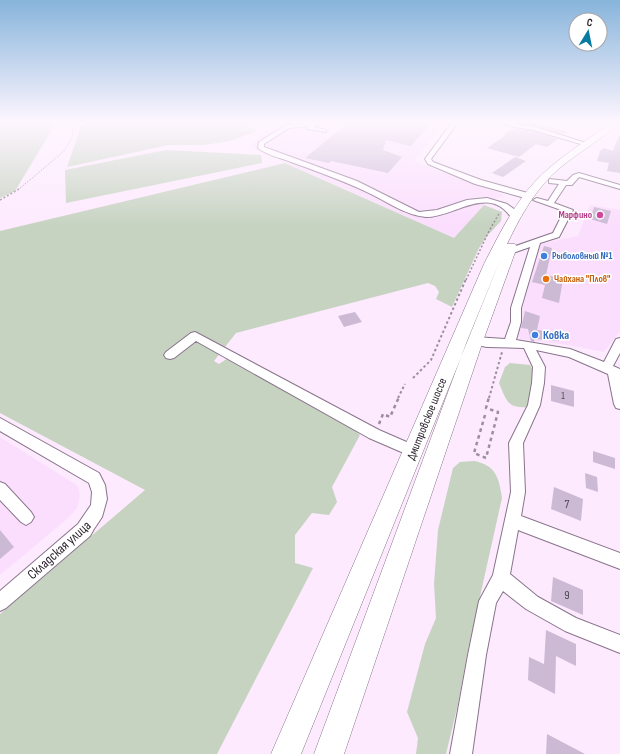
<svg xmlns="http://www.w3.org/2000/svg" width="620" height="754" viewBox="0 0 620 754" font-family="'Sofia Sans Condensed',sans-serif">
<rect width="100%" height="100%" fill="#fdeafe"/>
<path fill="#fbdefd" d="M275,121H447L414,161L504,195L484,205L454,238L249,146Z
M590,205L620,210V331L604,352L568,345L520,339L517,330L539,244L578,236Z
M0,437L78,486L80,496L77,508L67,519L0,575Z"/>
<path fill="#c6d3c1" d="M0,121H57L15,191L0,198Z
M83,121H250L246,124L257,131L230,141L203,145H169L67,167Z
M166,150L261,155L262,163L66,203L65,170Z
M285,163L454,238L484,205L502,212L501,221L487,236L479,248L452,307L436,299L439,292L435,286L428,283L236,333L214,361L219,364L228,358L344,421L360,435L332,487L337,502L329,515L312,513L295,535V563L313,568L217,754H0V614L145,490L0,413V231Z
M510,363L530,365L535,374L527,407C507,409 506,399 499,383L505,367Z
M474,461C496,465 499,478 502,498L468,650L458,704L446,754H416L418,738L407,712L425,644L436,618L434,584L438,530L453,468L460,462Z"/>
<path fill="#ccbad5" d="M350,121H433L411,146L386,140L383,150L402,157L388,173L331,161L329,163L305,158Z
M527,121L568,132L564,134L536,126L522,123Z
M514,128L533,131L558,139L547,147L536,144L519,157L487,148L506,135H503Z
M619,136H620V173L607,171L609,163L597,161L600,151L604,148L613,151Z
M515,157L526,161L503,177L492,173Z
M594,207L611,211L607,224L590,219Z
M544,246L552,248L546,275L563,279L559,303L542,298L545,285L532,282Z
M525,311L540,316L537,330L555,332L559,341L535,339L534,342L531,341L528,329L521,328Z
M355,312L362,322L344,327L338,316Z
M551,385L574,391V407L551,401Z
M593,451L615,458V469L593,462Z
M585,473L597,477L598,492L586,488Z
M554,487L583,499L581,521L551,509Z
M0,530L14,547L0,559Z
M553,577L583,590V615L551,601Z
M546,630L576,644V666L556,656L555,694L528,680L529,657L544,664Z
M547,734L585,754H546Z"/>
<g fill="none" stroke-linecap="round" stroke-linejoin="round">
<g stroke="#89748b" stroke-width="2">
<path id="minor" d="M453,121H459L431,159L433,162L481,180L531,194V198H525L475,184L428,164L425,159Z
M498,121H505L517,124L536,127L589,144L584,145L533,130L514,127Z
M314,122L317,124L314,127L326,130V132L307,129L308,126L289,128L264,144V147L357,181L419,212L437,210L467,200L487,198L507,204L514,209L519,217L518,219H512C490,183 455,217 426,217C408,216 389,203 373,195C347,182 319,172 291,162C281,158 266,155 258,148L259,142L286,125Z
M579,173L620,185V189L579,177L572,185H566L554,203L573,210L559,237L540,243L521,308V322L516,340L570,349L604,362L616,339L620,338V353L613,366L620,369V409L616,408L614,404L608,374L569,357L536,350L545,367L544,383L540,405L523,443L525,492L521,516L620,553V569L518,530L510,574L538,597L576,618L620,635V653L565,631L526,609L503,591L496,603L486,655L472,754H450L468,655L479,601L493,575L511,492L509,443L528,405L532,383L533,367L524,348L487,347L471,344L469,341L471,338L475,337L505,339L511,322V308L530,247L510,254L506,251L507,249L553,233L564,211L533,200L537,198L548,201L559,184L549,183V179L567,181L573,175Z
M195,332L379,430L418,447L420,451L418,455L413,457L369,438L196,341L174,358L170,359L166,358L164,355L166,352L191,333Z
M0,418L99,473L105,485L107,499L102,517L94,529L90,536L6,608L0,611V591L78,524L91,505L92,492L89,483L0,431Z
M0,482L5,484L31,512L34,517L31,522L26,525L21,522L0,500Z"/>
</g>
<g stroke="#89748b" stroke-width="1">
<path id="highway" d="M613,121H620V122C599,142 573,155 552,175C532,195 519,219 507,244H515L517,247L483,341L344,754H314L467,341L501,258L301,754H271L484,264C501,231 518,195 547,170C567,152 591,138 613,121Z"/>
</g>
<path stroke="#9c8e9d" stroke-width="1" stroke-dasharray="1.5 1.5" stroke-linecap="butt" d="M75,131L91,121
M18,190L64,151L72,138L74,121"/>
<path stroke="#9c8e9d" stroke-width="1.5" stroke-dasharray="2 2" stroke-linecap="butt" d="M0,200L19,189
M466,280L489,231L500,212"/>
<path stroke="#9c8e9d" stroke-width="2" stroke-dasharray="2.5 2.5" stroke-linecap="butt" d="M413,378L431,360L466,279
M398,398L405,384
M489,398L502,352"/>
<path stroke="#9c8e9d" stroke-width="2.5" stroke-dasharray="3.5 3.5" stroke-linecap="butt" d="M485,415L474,453L486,458L498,412L486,408L489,397
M379,424L383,414L390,417L399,397"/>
<use href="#minor" fill="#fff" fill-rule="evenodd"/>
<use href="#highway" fill="#fff" fill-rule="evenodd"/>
</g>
<linearGradient id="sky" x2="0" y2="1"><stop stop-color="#87b4db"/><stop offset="0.54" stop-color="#fef6ff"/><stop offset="1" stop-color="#fef6ff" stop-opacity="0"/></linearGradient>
<rect width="620" height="226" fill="url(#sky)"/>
<circle fill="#d1479c" stroke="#fff" stroke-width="1.5" cx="600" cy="215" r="4"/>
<g fill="#3f7fe0" stroke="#fff" stroke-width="1.5">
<circle cx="544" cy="256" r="4"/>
<circle cx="535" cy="335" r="4"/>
</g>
<circle fill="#e8710a" stroke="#fff" stroke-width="1.5" cx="546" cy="279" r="4"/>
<g text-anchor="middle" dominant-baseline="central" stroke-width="3" stroke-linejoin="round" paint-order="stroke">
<g font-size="10" font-weight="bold" fill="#b23c85" stroke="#fff" text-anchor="end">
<text x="592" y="215">Марфино</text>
</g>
<g font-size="10" font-weight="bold" fill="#366cbe" stroke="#fff" text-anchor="start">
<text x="552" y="256">Рыболовный №1</text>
</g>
<g font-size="10" font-weight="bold" fill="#c56008" stroke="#fff" text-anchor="start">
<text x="554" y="279">Чайхана "Плов"</text>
</g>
<g font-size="10" fill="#504653">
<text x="563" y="396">1</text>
</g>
<g font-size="12" font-weight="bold" fill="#366cbe" stroke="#fff" text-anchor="start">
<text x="543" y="335">Ковка</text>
</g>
<g font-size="12" fill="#271f28" stroke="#fff">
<text transform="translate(427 419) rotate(-68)">Дмитровское шоссе</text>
</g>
<g font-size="12" fill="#504653">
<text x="567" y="504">7</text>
<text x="567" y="595">9</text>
</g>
<g font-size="14" fill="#271f28" stroke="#fff">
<text transform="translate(59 550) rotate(-42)">Складская улица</text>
</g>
</g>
<g transform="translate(588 32) rotate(10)"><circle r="19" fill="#ffffff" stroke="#a9a5a9"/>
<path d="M0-3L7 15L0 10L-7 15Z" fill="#077aa3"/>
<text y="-6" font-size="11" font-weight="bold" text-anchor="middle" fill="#271f28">С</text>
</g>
</svg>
